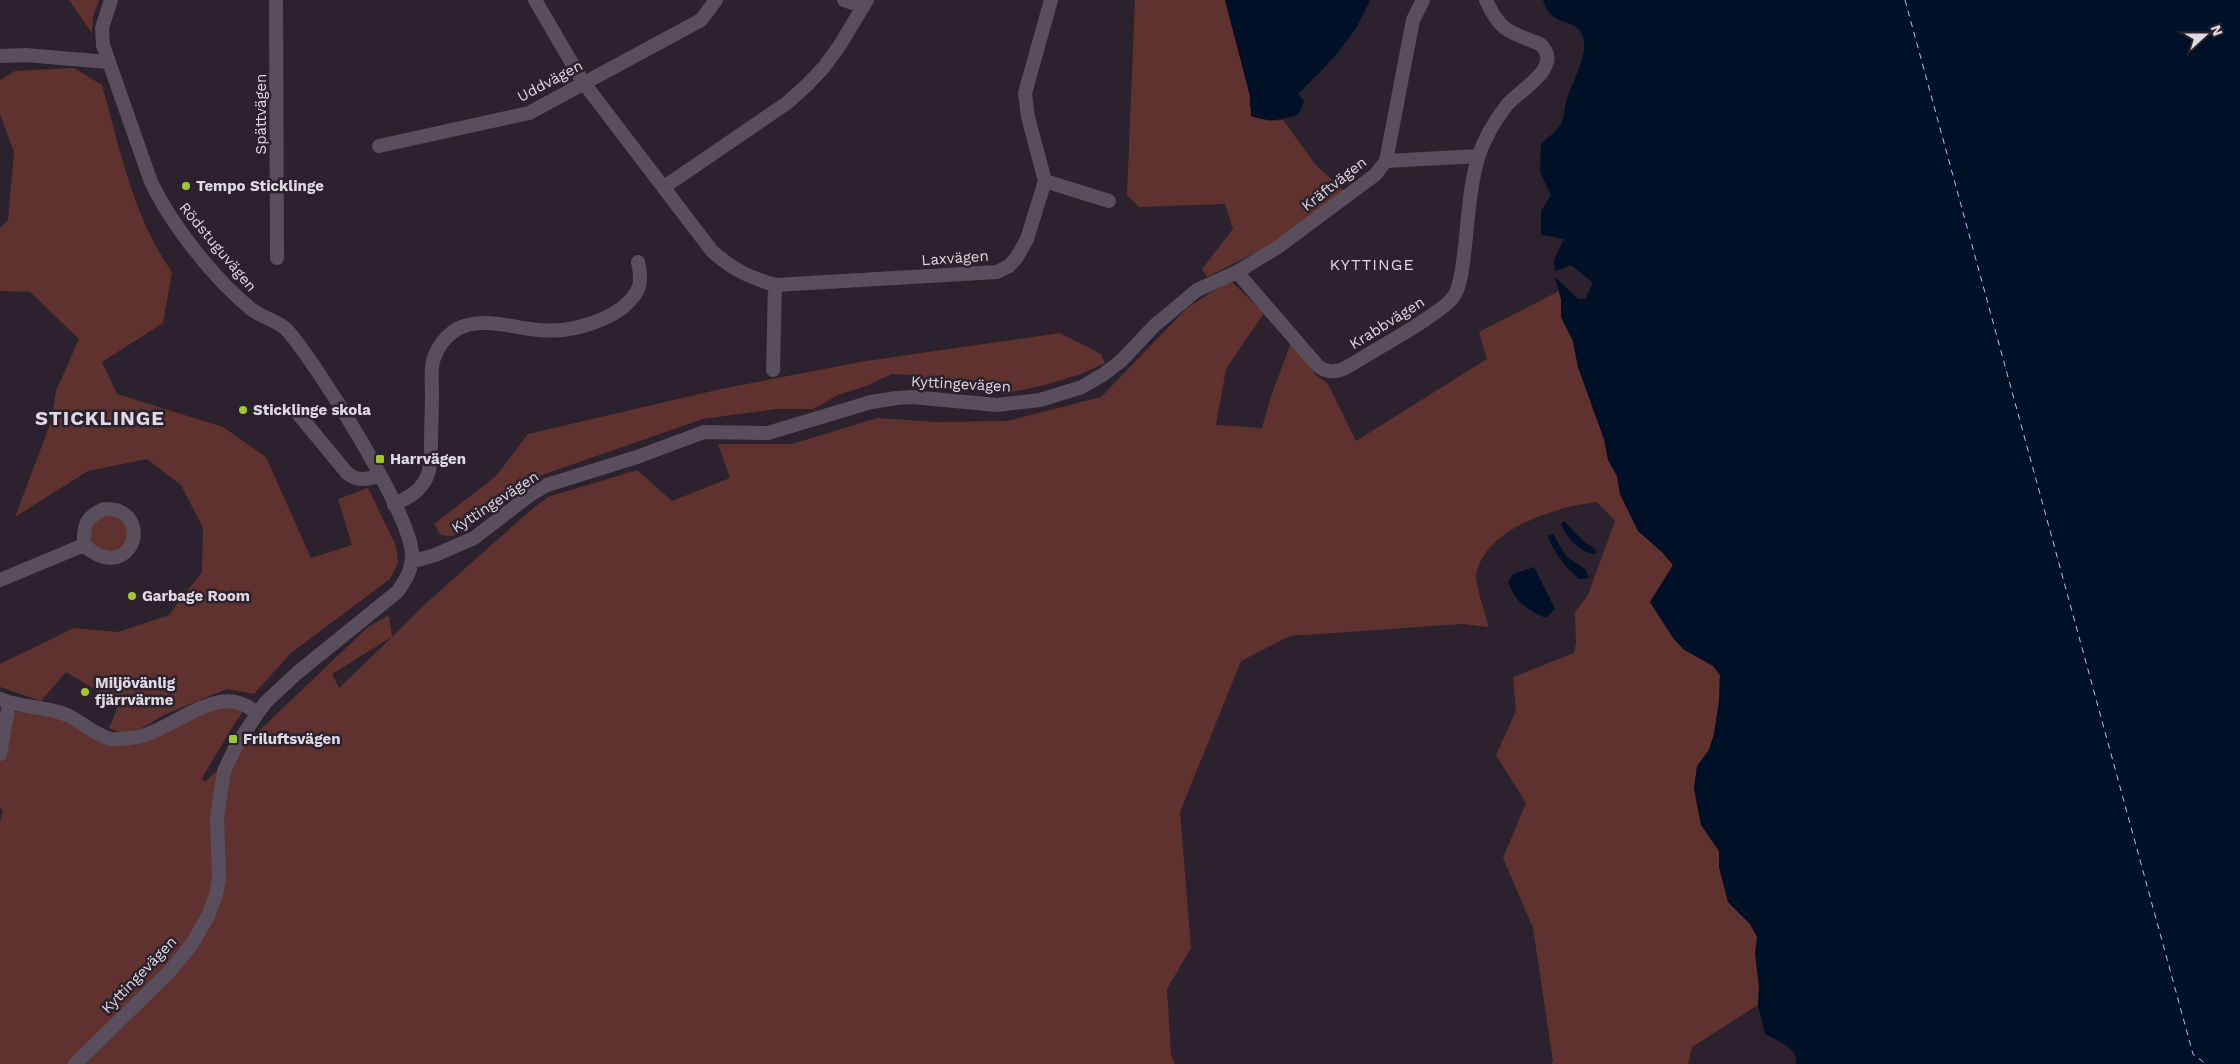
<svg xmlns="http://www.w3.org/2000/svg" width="2240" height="1064" viewBox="0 0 2240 1064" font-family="'Work Sans',sans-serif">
<rect width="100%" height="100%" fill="#2b222d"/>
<path fill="#60322f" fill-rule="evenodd" d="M69,0H99L93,16L92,33Z
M1135,0H1225L1250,96L1249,105L1268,121L1283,120L1315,164L1345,192L1282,239L1207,277L1202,269L1233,229L1225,204L1139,207L1127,195Z
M74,68L102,85C120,149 133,217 172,272L163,323L102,362L117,394L223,427L266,457L311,558L352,545L338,499L368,488L396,546L398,563L390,579L291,653L254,694L227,689L166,714L140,729L121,734L109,728L119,704L66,672L41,701L0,687V664L74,628L118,632L169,615L202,572L203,528L181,485L147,459L88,471L15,517L52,419L56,391L79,339L30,292L0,291V228L8,220L14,152L0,114V80L15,71Z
M1232,282L1264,313L1226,369L1216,425L1262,428L1270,399L1291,343L1316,375L1328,384L1356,441L1487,359L1479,332L1559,291L1561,299V317L1573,341L1578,367L1604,439L1608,460L1617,476L1620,494L1638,531L1662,552L1673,565L1650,602L1683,649L1713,666L1720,675L1719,701L1714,734L1709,750L1697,766L1694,789L1698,806L1711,838L1719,851V867L1728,902L1750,924L1758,937L1755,953L1759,986L1758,1005L1692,1047L1688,1064H1551L1553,1061L1533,928L1503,858L1526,803L1496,755L1516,711L1513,677L1574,653L1576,643L1575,612L1588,595L1615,521L1597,502C1557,506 1484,529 1476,575C1475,583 1486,617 1489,627L1462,624L1290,636L1241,661L1180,812L1191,948L1167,989L1171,1054L1175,1064H0V822L3,810L0,808V762L4,754L13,712C47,707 84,730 114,745L213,708L226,706L241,710L242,713L233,726L202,778L205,782L368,627L389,615L392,637L423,606L525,515L548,497L637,470L672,501L730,478L718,444H792L877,418L938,422L1007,421L1101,397L1187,308L1218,288ZM390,638H391L339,688L332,674Z
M1060,333L1101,354L1105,363L1081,374L1045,385L1012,392L944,386L911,375L892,374L866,386L838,395L813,409H776L703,419L542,475L521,487L471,526L453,536L441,535L434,524L496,476L528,434L721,389L860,362Z
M108,514C125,520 128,524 127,542L112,554L90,543C88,525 91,521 108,514Z"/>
<path fill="#001027" d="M1225,0H1370C1352,42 1330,62 1298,94L1304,101L1299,114C1282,120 1269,123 1251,116L1250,96Z
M1543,0H2240V1064H1796C1800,1049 1776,1040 1765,1034L1758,1005L1759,986L1755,953L1757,937L1750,924L1728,902L1719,867V851L1701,825L1694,789L1697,766L1709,750L1714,734L1719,701L1720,675L1713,666L1683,649L1673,638L1650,602L1673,565L1662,552L1638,531L1620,494L1617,476L1608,460L1604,439L1578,367L1573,341L1561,317V299L1555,277L1578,299H1585L1593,283L1571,265L1555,271L1554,260L1564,239L1541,235V211L1551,195L1540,172L1541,144C1547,138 1556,132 1560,125C1565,117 1564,108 1567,99C1572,83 1589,53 1583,37C1576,16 1550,28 1543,0Z
M1564,521L1582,540L1596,550L1595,554C1580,553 1567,538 1561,524Z
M1553,534L1566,556L1586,570L1589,578L1579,579C1566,567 1554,554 1548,536Z
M1534,567L1555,609L1546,618C1527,610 1515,602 1508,582L1513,574Z"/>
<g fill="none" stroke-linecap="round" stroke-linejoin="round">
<path stroke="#a3caf5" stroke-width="1" stroke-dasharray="6 5" stroke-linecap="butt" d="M1905,0L2193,1054L2206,1064"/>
<path stroke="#594f5c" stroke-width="14" d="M276,0L277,258
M535,0L583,82L712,251C733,270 749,277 775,285L997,272L1009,266L1017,257L1027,239L1045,181L1028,117L1025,93L1051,0
M844,0L863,7
M0,56L26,55L107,62
M379,146L529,113L701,20L716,0
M1386,161L1479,156
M1045,181L1109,201
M664,187L787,103L808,84L824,67L840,45L867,0
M1237,272L1317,365C1334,380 1350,365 1367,355C1385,344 1445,311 1454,296C1461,285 1462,268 1464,255C1468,223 1469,189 1478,158C1484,139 1495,120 1507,105C1519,90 1565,67 1540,44C1510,32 1500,32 1486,0
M773,370L775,285
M295,410L347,473C358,482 366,479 380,476
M394,505C404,499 415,495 422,485C431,474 431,459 431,446C431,428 432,410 432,392C432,381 430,369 434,358C438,346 446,336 457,329C482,316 513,328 539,330C566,333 600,324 622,308C640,293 643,284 638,262
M104,509C109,509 115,509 119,511C152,526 125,583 84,545C83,525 86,517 104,509Z
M411,562L435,555L474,538L530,495L547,485L637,457L704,432L768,433L871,402L897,398L912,397L997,405L1040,400L1082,387L1104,374L1122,360L1154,326L1197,290L1237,272L1278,247L1375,175L1386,161L1413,20L1423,0
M0,580L84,545
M0,699C21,708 46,706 67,715C82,722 95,735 111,739C118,740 131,738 138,737C176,729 221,678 257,714
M0,754L9,703
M75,1064L170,971L192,944L208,916L216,895L219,878L217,817L224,771L236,746L257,714L266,702L297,673L397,592C406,580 412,570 412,554C410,512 317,364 287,330C277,320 262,318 251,309C214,279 171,224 151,182L103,45L102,28L111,0"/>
</g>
<g fill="#9fca2d" stroke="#2b222d" stroke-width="2">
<circle cx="186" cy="186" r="5"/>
<circle cx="243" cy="410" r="5"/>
<rect x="375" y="454" width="10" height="10" rx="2.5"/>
<circle cx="132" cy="596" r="5"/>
<circle cx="85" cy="692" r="5"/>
<rect x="228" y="734" width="10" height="10" rx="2.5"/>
</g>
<g text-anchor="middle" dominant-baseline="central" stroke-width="5" stroke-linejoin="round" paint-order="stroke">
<g font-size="15" fill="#dfd9e1" stroke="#2b222d">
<text transform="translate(550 81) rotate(-28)">Uddvägen</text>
<text transform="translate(261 114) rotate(-90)">Spättvägen</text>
<text transform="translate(1334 184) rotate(-38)">Kräftvägen</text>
<text transform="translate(218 247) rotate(50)">Rödstuguvägen</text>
<text transform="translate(955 258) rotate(-4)">Laxvägen</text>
<text transform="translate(1387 323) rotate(-32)">Krabbvägen</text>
<text transform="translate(961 384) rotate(3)">Kyttingevägen</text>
<text transform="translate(495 502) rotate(-33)">Kyttingevägen</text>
<text transform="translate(139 975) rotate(-46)">Kyttingevägen</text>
</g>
<g font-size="15" font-weight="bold" fill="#dfd9e1" stroke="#2b222d" text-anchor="start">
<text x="196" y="186">Tempo Sticklinge</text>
<text x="253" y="410">Sticklinge skola</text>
<text x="390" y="459">Harrvägen</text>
<text x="142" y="596">Garbage Room</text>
<text x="95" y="683">Miljövänlig<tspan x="95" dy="17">fjärrvärme</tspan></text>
<text x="243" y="739">Friluftsvägen</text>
</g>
<g font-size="16" letter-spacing="1" fill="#dfd9e1" stroke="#2b222d">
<text x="1372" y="264">KYTTINGE</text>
</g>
<g font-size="20" font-weight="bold" letter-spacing="1" fill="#dfd9e1" stroke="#2b222d">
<text x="100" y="418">STICKLINGE</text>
</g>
</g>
<g transform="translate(2205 35) rotate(69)" stroke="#2b222d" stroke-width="4" paint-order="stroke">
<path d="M0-4L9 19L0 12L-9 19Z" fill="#dfd9e1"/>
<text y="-8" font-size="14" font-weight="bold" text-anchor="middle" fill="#dfd9e1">N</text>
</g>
</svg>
